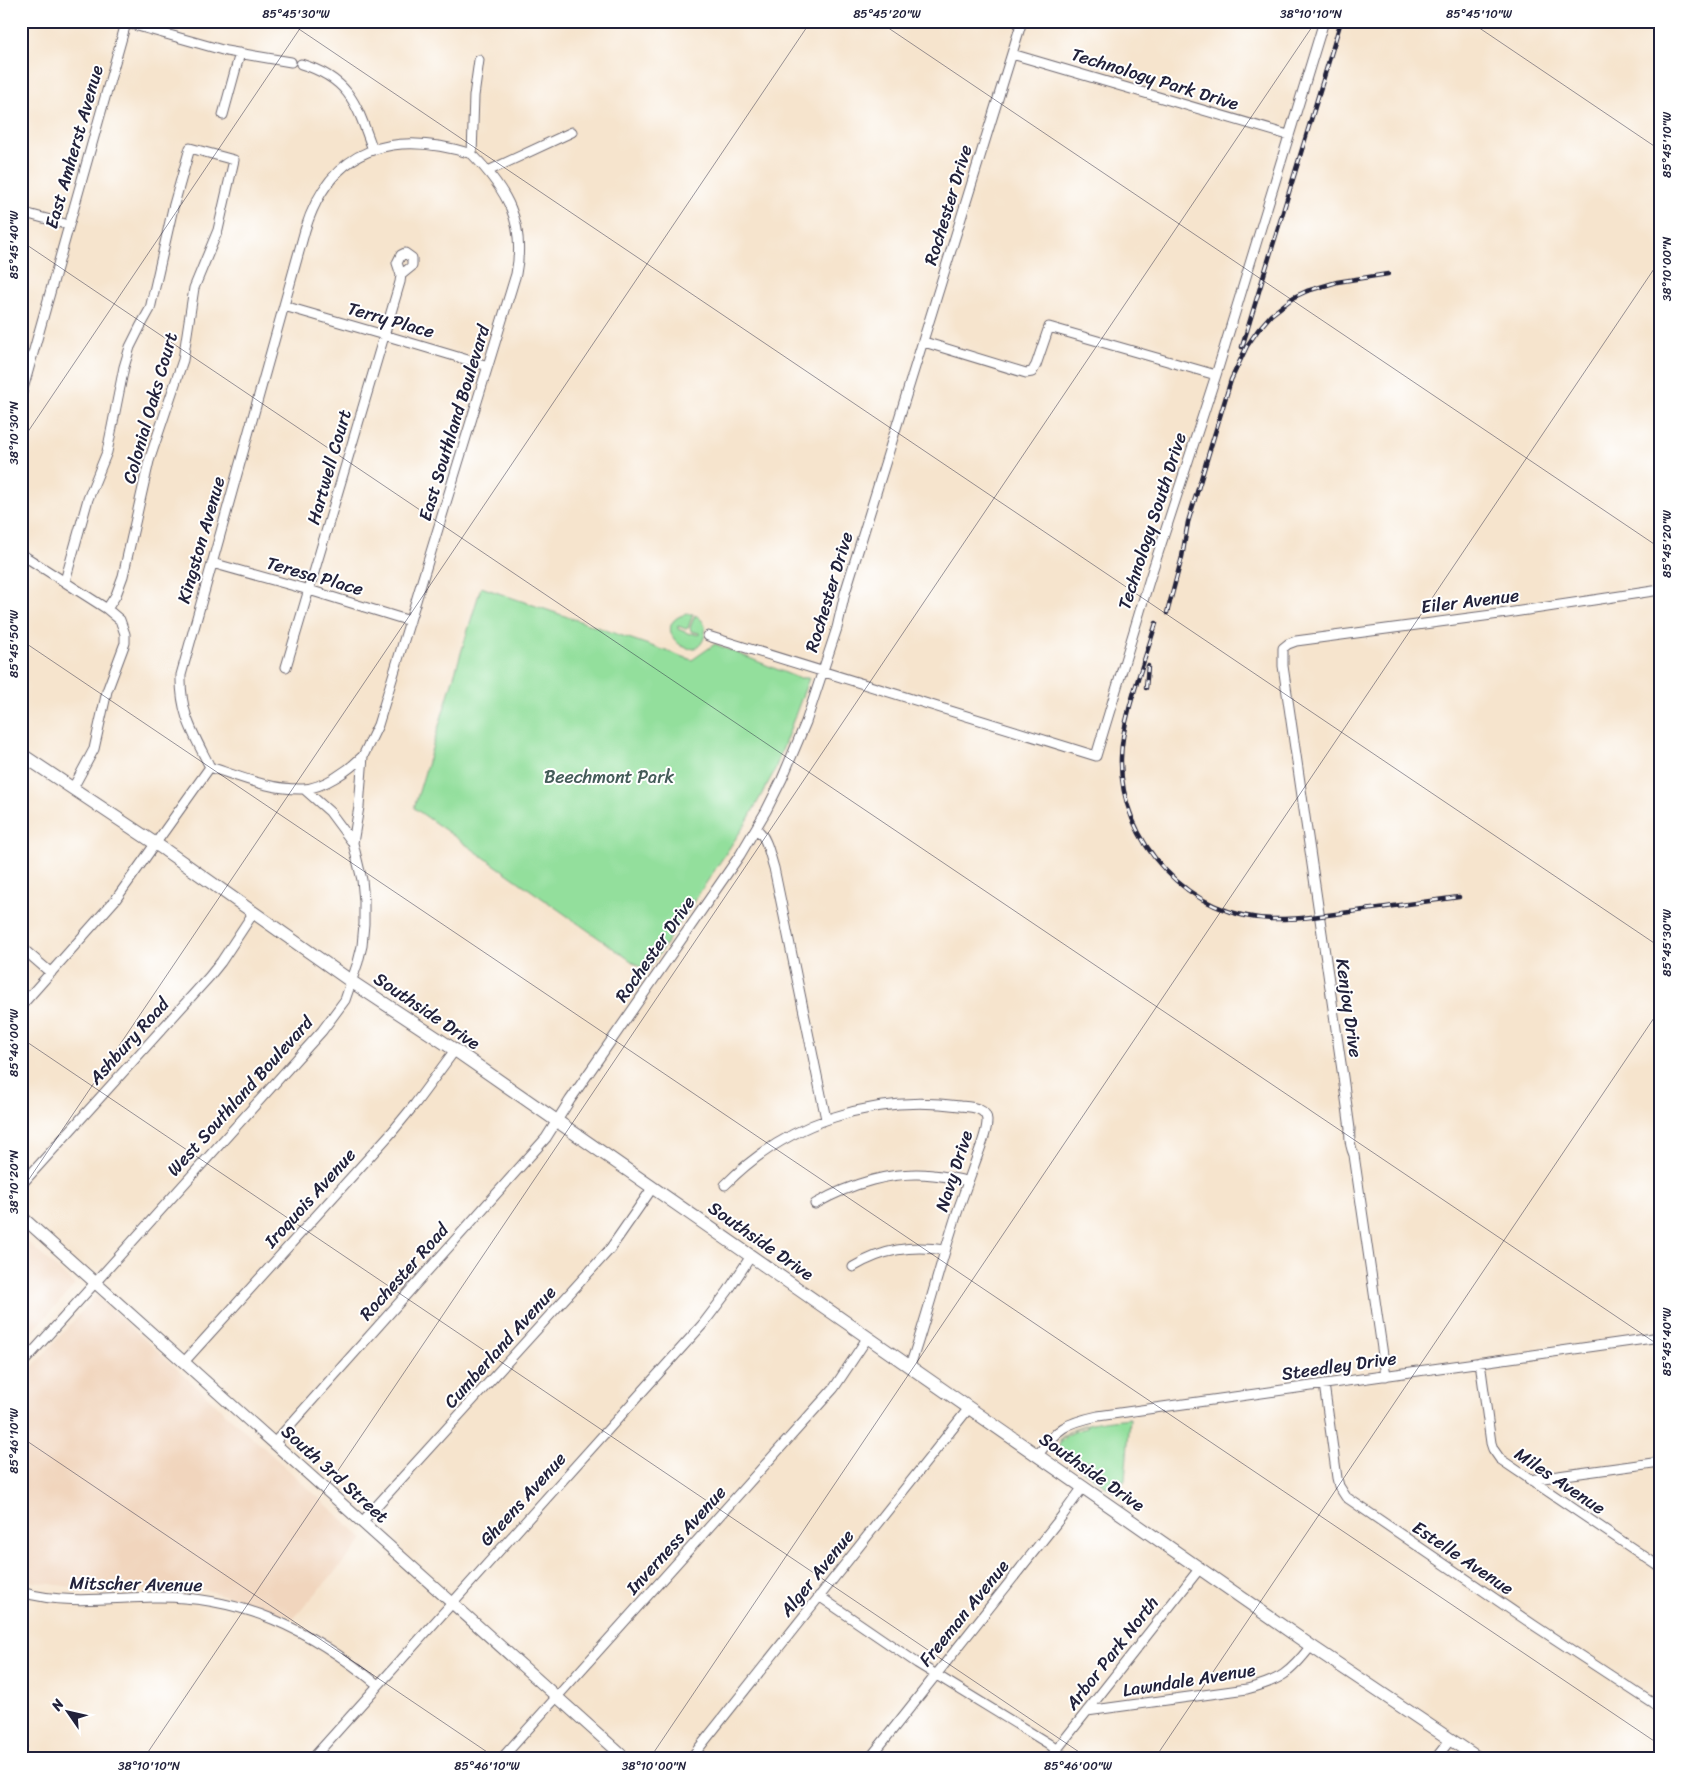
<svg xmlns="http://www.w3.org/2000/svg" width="1681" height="1779" viewBox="0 0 1681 1779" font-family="Sriracha,sans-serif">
<rect width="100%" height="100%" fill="#fff"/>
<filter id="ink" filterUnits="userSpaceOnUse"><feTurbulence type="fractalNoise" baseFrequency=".02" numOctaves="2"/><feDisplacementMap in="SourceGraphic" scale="10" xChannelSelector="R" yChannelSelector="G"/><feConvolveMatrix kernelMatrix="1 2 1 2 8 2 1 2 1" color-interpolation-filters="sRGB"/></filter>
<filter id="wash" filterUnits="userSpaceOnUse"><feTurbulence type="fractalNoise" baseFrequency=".0096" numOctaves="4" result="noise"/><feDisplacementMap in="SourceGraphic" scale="20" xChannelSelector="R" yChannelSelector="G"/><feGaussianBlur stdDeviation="1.12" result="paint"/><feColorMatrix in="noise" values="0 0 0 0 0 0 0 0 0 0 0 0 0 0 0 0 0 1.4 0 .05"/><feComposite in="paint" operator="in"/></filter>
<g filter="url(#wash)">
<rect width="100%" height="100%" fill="#f6e4cd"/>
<path fill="#f1d5bd" d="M21,1236L75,1285L21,1344Z
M96,1295L364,1539L294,1618L201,1588H80L21,1580V1380Z"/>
<path fill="#93df9c" stroke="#5a806c" d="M481,587L692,660L715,644L798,678H809L774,772L746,823L647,972L414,808Z
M686,614H693L688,628L686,629L678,626V629L690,634L691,633L699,635V633L691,631L690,628L695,615C702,619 707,625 705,634C697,672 645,625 686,614Z
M1130,1418L1125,1480L1124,1482L1120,1481L1118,1484L1126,1493L1123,1498L1060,1454C1053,1439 1075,1430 1087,1428V1425L1073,1429L1059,1440C1077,1421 1106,1421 1130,1418Z"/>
</g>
<g filter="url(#ink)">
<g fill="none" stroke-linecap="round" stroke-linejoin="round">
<g stroke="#6c666e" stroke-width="11">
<path id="minor" d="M120,21L226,51L291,62
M1012,54L1288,135
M301,64C351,79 357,106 373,150
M223,115L240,53
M488,171L572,132
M21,212L69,225
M284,306L384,335L488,366
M924,342L1026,373L1032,372L1036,365L1049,327L1216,375
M21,396L126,23
M21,554L107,609
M212,563L309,590L410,621
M65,581L88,499L107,452L124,367L130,347L140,327L150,309L173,208L190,148L234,160L218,230L194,288L183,360L149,461L123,576L116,595L107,609L120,620L125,634V643L107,691L94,749L73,788
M708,636L1096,756L1150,578L1216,375L1324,21
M286,667L400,282L401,275L412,266V258L405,253L401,255L397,263L401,275
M210,767C240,777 271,790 303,789C324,788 349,770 363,756
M304,789L330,812L353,843
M756,829C767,836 770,856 774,868L826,1119
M21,947L51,973
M21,1006L116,899L210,767C193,733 180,714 181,675L305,230C331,146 394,130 472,154
M21,1185L209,977L221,962L254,912
M725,1185C787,1122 873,1094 960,1106C969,1107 987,1107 987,1121C987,1132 981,1146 977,1157C971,1174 965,1190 959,1207C941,1260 928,1314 910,1366
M815,1204C850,1184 893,1170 933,1175C945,1176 956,1179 968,1181
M853,1267C883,1249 911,1245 945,1250
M184,1362L392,1132L415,1104L455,1050
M1480,1362L1491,1443L1493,1449L1500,1459L1660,1567
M21,1365L322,1031L345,1000L358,962L362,946L364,924V901L362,880L353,843L359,807L363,756L378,725L516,274C526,223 507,190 472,154L474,96L479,60
M1386,1376L1354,1155C1350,1146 1349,1138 1350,1129L1343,1077L1283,666V648L1288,644L1296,641L1507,613L1660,590
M1324,1384L1337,1478L1339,1486L1346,1497L1535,1626L1660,1708
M274,1443L546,1138L570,1100L740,855L766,811L782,779L806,722L837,628L845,593L1022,21
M1038,1455C1057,1428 1066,1423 1098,1416L1660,1337
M1529,1480L1660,1462
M362,1522L610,1249L653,1187
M21,1592C65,1605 109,1598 153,1597C242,1595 311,1630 378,1685
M819,1596L917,1663L1049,1744L1066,1758
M1087,1711L1247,1689C1281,1680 1290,1673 1311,1646
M21,1746H22
M313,1758L703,1324L728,1291L751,1256
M502,1758L834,1388L868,1337
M691,1758L969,1408
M870,1758L1062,1516L1083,1487
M1050,1758L1200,1568
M1436,1758L1450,1740"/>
</g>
<g stroke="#6c666e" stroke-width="13">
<path id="tertiary" d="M21,1216L625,1758"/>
</g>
<g stroke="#6c666e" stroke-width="14">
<path id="secondary" d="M21,754L165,850L352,982L455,1050L1311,1646L1478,1758"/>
</g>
<use href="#minor" stroke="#fff" stroke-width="9"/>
<use href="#tertiary" stroke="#fff" stroke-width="11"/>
<use href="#secondary" stroke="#fff" stroke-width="12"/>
<g stroke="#22223b" stroke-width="4.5">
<path id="rail" d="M1242,347L1341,21
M1167,613L1182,557L1188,522L1231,380L1247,346L1258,330L1271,315L1294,297L1307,291L1337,282L1388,274
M1156,623C1144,664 1122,717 1121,758C1119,842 1190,919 1274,919C1300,920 1325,915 1350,912C1386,907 1422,902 1459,897
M1146,688L1148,666"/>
</g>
<use href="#rail" stroke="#fff" stroke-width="2.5" stroke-dasharray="8" stroke-linecap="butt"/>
</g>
</g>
<path fill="none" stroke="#22223b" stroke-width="1" stroke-opacity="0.45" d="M287,21L1660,947M878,21L1660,548M1469,21L1660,150M21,241L1660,1346M21,442L305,21M21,640L1660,1745M21,1038L1088,1758M21,1191L811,21M21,1437L496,1758M144,1758L1316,21M650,1758L1660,260M1155,1758L1660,1009"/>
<g text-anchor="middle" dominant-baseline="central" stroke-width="4" stroke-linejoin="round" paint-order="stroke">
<g font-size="18" fill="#22223b" stroke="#fff">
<text transform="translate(1155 79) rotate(17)">Technology Park Drive</text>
<text transform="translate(74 147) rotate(-74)">East Amherst Avenue</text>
<text transform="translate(948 205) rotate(-73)">Rochester Drive</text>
<text transform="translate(391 320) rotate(16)">Terry Place</text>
<text transform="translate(150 408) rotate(-74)">Colonial Oaks Court</text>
<text transform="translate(454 423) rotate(-73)">East Southland Boulevard</text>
<text transform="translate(329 467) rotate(-74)">Hartwell Court</text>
<text transform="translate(1152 521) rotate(-72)">Technology South Drive</text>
<text transform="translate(201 540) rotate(-74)">Kingston Avenue</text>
<text transform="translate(315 576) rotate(16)">Teresa Place</text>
<text transform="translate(829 592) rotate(-73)">Rochester Drive</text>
<text transform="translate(1470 601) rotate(-7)">Eiler Avenue</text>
<text transform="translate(655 949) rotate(-55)">Rochester Drive</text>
<text transform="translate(1349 1008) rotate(82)">Kenjoy Drive</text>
<text transform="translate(427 1011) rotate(34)">Southside Drive</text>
<text transform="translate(129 1041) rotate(-48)">Ashbury Road</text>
<text transform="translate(240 1096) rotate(-48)">West Southland Boulevard</text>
<text transform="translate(954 1171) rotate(-72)">Navy Drive</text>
<text transform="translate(310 1198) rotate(-48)">Iroquois Avenue</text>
<text transform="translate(761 1241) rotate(35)">Southside Drive</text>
<text transform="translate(404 1272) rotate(-48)">Rochester Road</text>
<text transform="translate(500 1347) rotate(-48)">Cumberland Avenue</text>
<text transform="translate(1339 1366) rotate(-8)">Steedley Drive</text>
<text transform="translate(1092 1472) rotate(35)">Southside Drive</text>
<text transform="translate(335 1474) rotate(42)">South 3rd Street</text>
<text transform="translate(1560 1481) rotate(34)">Miles Avenue</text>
<text transform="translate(523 1499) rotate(-48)">Gheens Avenue</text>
<text transform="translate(676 1540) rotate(-48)">Inverness Avenue</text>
<text transform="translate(1463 1558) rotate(34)">Estelle Avenue</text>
<text transform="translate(817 1573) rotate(-51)">Alger Avenue</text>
<text transform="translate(136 1584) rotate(1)">Mitscher Avenue</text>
<text transform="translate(964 1613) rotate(-51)">Freeman Avenue</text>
<text transform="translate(1112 1653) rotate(-52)">Arbor Park North</text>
<text transform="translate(1189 1680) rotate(-9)">Lawndale Avenue</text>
</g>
<g font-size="18" fill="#445b58" stroke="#fff">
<text x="609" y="777">Beechmont Park</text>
</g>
</g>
<rect width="1681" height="1779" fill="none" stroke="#fff" stroke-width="55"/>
<g transform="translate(68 1712) rotate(304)" stroke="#ffffff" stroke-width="4" paint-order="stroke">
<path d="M0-4L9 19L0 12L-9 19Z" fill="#22223b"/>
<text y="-8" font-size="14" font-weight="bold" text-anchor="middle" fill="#22223b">N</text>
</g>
<rect x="28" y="28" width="1626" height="1724" fill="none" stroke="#22223b" stroke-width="2"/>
<g font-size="12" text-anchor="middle" fill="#22223b">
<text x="296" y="18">85°45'30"W</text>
<text x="887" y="18">85°45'20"W</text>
<text x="1311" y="18">38°10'10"N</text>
<text x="1479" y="18">85°45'10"W</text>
<text transform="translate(1667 145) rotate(-90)" y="4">85°45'10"W</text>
<text transform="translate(14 245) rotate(-90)" y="4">85°45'40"W</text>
<text transform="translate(1667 269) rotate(-90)" y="4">38°10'00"N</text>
<text transform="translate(14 433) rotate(-90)" y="4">38°10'30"N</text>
<text transform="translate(1667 544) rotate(-90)" y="4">85°45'20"W</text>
<text transform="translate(14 644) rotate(-90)" y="4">85°45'50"W</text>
<text transform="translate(1667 943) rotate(-90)" y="4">85°45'30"W</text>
<text transform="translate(14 1043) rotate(-90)" y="4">85°46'00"W</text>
<text transform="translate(14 1182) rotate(-90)" y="4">38°10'20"N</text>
<text transform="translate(1667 1342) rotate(-90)" y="4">85°45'40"W</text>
<text transform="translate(14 1441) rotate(-90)" y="4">85°46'10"W</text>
<text x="149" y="1770">38°10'10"N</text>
<text x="487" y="1770">85°46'10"W</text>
<text x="654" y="1770">38°10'00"N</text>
<text x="1078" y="1770">85°46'00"W</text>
</g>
</svg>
